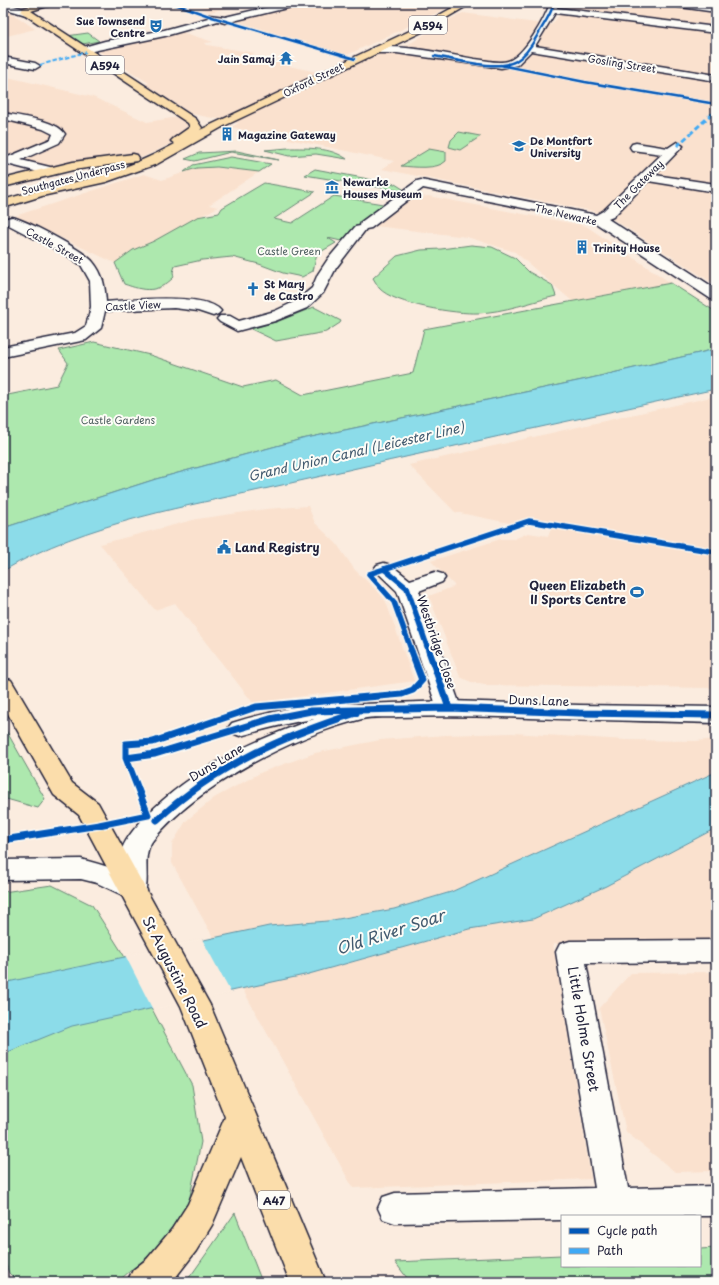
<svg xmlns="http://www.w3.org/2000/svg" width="719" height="1285" viewBox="0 0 719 1285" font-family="'Playpen Sans',sans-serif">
<rect width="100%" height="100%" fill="#fbecdf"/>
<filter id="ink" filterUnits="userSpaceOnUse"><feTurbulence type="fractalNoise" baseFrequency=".025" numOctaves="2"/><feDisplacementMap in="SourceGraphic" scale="8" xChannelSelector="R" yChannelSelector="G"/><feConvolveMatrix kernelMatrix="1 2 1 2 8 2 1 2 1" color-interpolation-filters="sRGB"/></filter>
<g filter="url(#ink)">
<path fill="#fae1ce" d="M224,3H251L210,12L200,8Z
M299,3H458L347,55L229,19Z
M563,3H671L716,9V285L616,221L593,211L382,169L394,161L231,127L239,123L192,114L145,84L149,83L98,51L182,32L213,42L205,43L207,45L255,53L246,57L286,64L284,65L317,72L383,53L397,52L442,23L463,13L551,25L564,10Z
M3,7L9,11L35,29L3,37Z
M3,76L93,97L147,122L185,116L195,125L179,140L143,157L50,171L3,160Z
M208,167L259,172L209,205L218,207L154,241L133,250L115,263L15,216L144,174L162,180L197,168Z
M428,196L586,226L671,283L572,301L515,252L467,237L375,226L412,198Z
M716,396V688L484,685L471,682L460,677L429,596L455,586L431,561L501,539H514L528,533L548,536L555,521L531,517L509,523L455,512L409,465Z
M308,506L315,523L336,543L355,570L380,594L386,602L414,681L253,703L175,603L155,610L100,544L197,519L266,509Z
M512,733L626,740L696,741L716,739V772L451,892L394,909L327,921L269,926L214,939L172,863V844L186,821L214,798L262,772L315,753L380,740L446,735Z
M716,828V940L553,944L591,1179L353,1188L242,988L309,974L469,929L533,919L606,886Z
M716,972V1171L675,1172L626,1132L599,1008L631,973Z"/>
<path fill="#ade8ae" stroke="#688574" d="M88,33L99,41L72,46L59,37Z
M459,132L480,136H481L460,150L449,147L451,140Z
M288,148C308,148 330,147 347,159L316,154L289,156L265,150Z
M429,149L446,152V161C437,170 414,167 401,166Z
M237,151L279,160L231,152L195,161L185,159L199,153Z
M231,157L271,164L259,172L217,167L197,168L184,172L193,165Z
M315,169L395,184L403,189L401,191L305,175Z
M264,183L315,192L274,219L292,223L334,196L383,204L341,241L328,238L336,243L317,254L313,271L302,277L283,273L259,264L232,257L202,260L175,266L173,272L174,277C157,294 144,291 124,284L115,263L133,250L154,241L197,217L219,213L222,208Z
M471,245L492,247L515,258L529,272L552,285L556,296C531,302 504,312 478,313C457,314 394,305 379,288C377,285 375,281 373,278L397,256L421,250L441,249Z
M671,283L716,312V349L587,379L302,439L156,479L3,528V396L57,385L68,363L59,350L94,342L150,355L243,387L276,380L303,395L413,373L424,329Z
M314,307L341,321L340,323L326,332L276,341L251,329L279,321Z
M3,725L45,799L38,808L3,798Z
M52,885L92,905L123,954L192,1085L201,1142L189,1201L159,1247L117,1282H18L9,1273L3,1257V892Z
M235,1213L262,1282H185L192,1274Z
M716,1248V1282H410L395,1262L562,1255V1266H700V1249Z"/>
<path fill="#8cdce9" stroke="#6292a3" d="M716,349V389C571,420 426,452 282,485C190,506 85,522 3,571V528L156,479L302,439L587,379Z
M716,772V828L606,886L533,919L469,929L309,974L72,1026L3,1054V983L269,926L327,921L394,909L451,892Z"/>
<path fill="#fbecdf" d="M202,939L231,993L153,1010L125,955Z"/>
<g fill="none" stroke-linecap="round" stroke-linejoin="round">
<g stroke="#22223b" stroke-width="3">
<path id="street" d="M3,3L29,10L31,12L26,15L3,8Z
M285,3H300L299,5L225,23L218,21L165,36L83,53L78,50L80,48L105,41L164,30L208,18L209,15L225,17Z
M550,3H558L557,8L716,27V33L555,13L535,46L716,75V81L531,51L517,65L501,68L397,53H375L370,50C374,45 381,47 387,47C416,47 446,54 475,59C485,60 498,64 508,61C524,56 545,19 550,3Z
M669,3H692L716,6V12L673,6Z
M3,57L35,63L40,66L35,69L3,63Z
M3,113C18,116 57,120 65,134L59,143L21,160L54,168L56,171L54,174L50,175L3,163V157H8L51,139L53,134L43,129L3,119Z
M677,142L683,146L655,175L716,184V192L648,181L613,217L608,219L716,289V300L711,299L594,222L423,188L371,228L366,229L336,268L323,293L307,308L275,321L237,331L220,322L217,319L220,316H230L239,321L275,311L296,301L312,288L318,274L328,259L355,227L360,226L361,222L417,181L421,180L596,215L603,211L662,154L632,150L630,147L632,144L636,143L668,148Z
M12,217C26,220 85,251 93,262C103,274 105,286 106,302C128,300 207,292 221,311L218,314L213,316L198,311L174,308L105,311L101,328L86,340L3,357V347L75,333L86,326L91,307L90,281L81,265L68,256L7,224L5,221L7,218Z
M384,563L391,565L410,580L435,572L442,574L445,578L442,582L419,591L461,708L457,713L449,715L441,713L437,708L397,591L374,569L377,565Z
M331,703L362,704L370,706L374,711L370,716C353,721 333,717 315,719C289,722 265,729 240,736L232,733L228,728L232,723C264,713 297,706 331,703Z
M81,859C100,865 136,872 147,890L143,897L133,900L97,883L81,879L3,880V860Z
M716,940V962L586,963L628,1188L716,1186V1216H562V1220L395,1223L383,1219L378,1208L383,1197L395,1193L595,1188L556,952L560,944L570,941Z"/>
</g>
<g stroke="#22223b" stroke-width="3">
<path id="secondary" d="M449,701L579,705L716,707V723C644,721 573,720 501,717C467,716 433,716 398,717C387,718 373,716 362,719C293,736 199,784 153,840C140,857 152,880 143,897L133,900L123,897C119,888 120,881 120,871C120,866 119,860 120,856C123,840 136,827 146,816C202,759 279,729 354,706L362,704Z"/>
</g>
<g stroke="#22223b" stroke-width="3">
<path id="primary" d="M43,3H57L31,11L196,119L202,128L200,130L416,28L461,3H472L422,32L224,126L157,164L106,182L42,196L3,208V200C35,190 67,185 99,176C125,168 151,157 175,144L171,141L173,139L190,127L188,123L21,12L23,8Z
M133,154L137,155L139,158L137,161L73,170L3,187V179L73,162Z
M3,678L11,680L14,685L72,783L98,803L210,1005L326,1282H290L241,1157L212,1225L196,1251L172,1282H127L133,1270L147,1259L172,1229L188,1204L225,1117L181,1006L79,815L54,795L3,705Z"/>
</g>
<use href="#street" fill="#fdfcf7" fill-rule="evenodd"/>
<use href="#secondary" fill="#fdfcf7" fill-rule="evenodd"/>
<use href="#primary" fill="#fbddab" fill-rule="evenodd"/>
<path stroke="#3fa9f5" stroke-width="2" stroke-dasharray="4.5 2" stroke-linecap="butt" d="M40,65L86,52
M714,112L716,110"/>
<path stroke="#3fa9f5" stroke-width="3" stroke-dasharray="5.5 3" stroke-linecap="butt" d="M677,146L715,111"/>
<g stroke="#fdfcf7" stroke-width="3.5">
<path id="cycleway-far2" d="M172,3L212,17L355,59
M434,56C455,59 497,72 516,61C525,56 532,45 537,36C543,25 551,15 554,3
M500,65L585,82L716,104"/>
</g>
<g stroke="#fdfcf7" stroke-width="8">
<path id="cycleway-far1" d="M384,569L407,588L429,652
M412,652L394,602L369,574L529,521L716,552"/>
</g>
<g stroke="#fdfcf7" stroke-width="10">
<path id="cycleway" d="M429,651L449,708
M126,758L155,754L270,719L311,711L449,708L579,713L716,715
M157,820C217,765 279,738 356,713
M3,840L99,825L148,815L126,758V744L153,742L256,707L402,694L413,690L422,680L411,651"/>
</g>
<use href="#cycleway-far2" stroke="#0057b8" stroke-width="2.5"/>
<use href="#cycleway-far1" stroke="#0057b8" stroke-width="5.5"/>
<use href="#cycleway" stroke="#0057b8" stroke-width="7"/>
</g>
</g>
<defs>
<g id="theatre-bare" transform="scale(1.08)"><path d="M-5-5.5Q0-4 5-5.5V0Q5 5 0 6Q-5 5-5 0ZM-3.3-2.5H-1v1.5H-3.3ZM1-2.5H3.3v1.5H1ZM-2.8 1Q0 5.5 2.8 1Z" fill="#1f6fb2" stroke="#fdfcf7" stroke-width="2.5" paint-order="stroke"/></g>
<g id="temple-bare" transform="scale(1.08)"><path d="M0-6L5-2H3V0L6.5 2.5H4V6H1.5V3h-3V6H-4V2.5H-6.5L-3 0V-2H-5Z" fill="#1f6fb2" stroke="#fdfcf7" stroke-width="2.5" paint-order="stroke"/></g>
<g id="building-bare" transform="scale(1.08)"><path d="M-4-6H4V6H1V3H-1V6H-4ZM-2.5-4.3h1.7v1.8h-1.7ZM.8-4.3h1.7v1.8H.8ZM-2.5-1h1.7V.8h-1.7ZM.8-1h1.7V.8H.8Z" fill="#1f6fb2" stroke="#fdfcf7" stroke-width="2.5" paint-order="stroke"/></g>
<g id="university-bare" transform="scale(1.08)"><path d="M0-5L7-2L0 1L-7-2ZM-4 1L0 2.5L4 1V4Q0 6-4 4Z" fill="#1f6fb2" stroke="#fdfcf7" stroke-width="2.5" paint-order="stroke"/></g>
<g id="museum-bare" transform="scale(1.08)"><path d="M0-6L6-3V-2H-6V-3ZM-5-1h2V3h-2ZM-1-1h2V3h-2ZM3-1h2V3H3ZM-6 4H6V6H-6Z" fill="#1f6fb2" stroke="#fdfcf7" stroke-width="2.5" paint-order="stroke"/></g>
<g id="church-bare" transform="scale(1.08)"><path d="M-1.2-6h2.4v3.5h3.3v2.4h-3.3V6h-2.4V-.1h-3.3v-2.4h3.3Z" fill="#1f6fb2" stroke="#fdfcf7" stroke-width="2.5" paint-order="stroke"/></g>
<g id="civic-bare" transform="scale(1.08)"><path d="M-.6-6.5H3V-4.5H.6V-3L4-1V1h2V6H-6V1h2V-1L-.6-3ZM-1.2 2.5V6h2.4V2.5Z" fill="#1f6fb2" stroke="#fdfcf7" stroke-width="2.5" paint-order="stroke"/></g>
<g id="stadium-bare" transform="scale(1.08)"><path d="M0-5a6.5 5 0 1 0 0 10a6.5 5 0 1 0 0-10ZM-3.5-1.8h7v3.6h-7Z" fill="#1f6fb2" stroke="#fdfcf7" stroke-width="2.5" paint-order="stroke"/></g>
</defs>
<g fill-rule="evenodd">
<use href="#theatre-bare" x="156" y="26"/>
<use href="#temple-bare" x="286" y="58"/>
<use href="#building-bare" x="227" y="134"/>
<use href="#university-bare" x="519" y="146"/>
<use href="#museum-bare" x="332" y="187"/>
<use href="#building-bare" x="582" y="247"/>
<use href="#church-bare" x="253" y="289"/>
<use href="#civic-bare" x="224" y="547"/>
<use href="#stadium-bare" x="637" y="592"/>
</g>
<g text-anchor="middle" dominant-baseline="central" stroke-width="4" stroke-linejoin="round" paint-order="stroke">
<g font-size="10" font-weight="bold" fill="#22223b" stroke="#fdfcf7" text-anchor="start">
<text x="145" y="20" text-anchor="end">Sue Townsend<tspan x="145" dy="12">Centre</tspan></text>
<text x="275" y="58" text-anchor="end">Jain Samaj</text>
<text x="238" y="134">Magazine Gateway</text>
<text x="530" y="140">De Montfort<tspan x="530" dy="12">University</tspan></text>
<text x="343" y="181">Newarke<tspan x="343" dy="12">Houses Museum</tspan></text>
<text x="593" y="247">Trinity House</text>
<text x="264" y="283">St Mary<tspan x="264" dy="12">de Castro</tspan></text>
</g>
<g font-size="10" fill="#22223b" stroke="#fdfcf7">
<text transform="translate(622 63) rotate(9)">Gosling Street</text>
<text transform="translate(313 79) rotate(-26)">Oxford Street</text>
<text transform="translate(73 177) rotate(-15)">Southgates Underpass</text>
<text transform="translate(638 184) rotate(-45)">The Gateway</text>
<text transform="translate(566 214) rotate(13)">The Newarke</text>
<text transform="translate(55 245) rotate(29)">Castle Street</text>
<text transform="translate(133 305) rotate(-3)">Castle View</text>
</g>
<g font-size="10" fill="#4c5d5e" stroke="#fdfcf7">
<text x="289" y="250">Castle Green</text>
<text x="118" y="419">Castle Gardens</text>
</g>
<g fill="#fdfcf7" stroke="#646373" stroke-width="1">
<rect x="409" y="16" width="38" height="18" rx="3"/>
<rect x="86" y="56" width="38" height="18" rx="3"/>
<rect x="258" y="1191" width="32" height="18" rx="3"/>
</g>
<g font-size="11" font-weight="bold" fill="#22223b">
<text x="428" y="25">A594</text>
<text x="105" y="65">A594</text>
<text x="274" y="1200">A47</text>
</g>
<g font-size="12" font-weight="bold" fill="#22223b" stroke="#fdfcf7" text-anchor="start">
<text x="235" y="547">Land Registry</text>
<text x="626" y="585" text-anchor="end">Queen Elizabeth<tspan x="626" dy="14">II Sports Centre</tspan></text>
</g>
<g font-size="12" fill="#22223b" stroke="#fdfcf7">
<text transform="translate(437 642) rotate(71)">Westbridge Close</text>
<text transform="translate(539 700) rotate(2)">Duns Lane</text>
<text transform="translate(216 762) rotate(-31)">Duns Lane</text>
</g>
<g font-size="13" font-style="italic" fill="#425a6f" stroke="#fdfcf7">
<text transform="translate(356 451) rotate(-13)">Grand Union Canal (Leicester Line)</text>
</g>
<g font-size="14" fill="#22223b" stroke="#fdfcf7">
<text transform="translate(175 972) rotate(63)">St Augustine Road</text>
<text transform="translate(584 1029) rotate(80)">Little Holme Street</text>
</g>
<g font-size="16" font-style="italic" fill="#425a6f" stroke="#fdfcf7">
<text transform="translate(390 931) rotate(-18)">Old River Soar</text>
</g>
</g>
<rect width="719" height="1285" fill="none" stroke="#fdfcf7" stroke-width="16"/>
<rect x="8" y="8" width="703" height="1269" fill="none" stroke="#22223b" stroke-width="1.5" filter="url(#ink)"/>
<rect x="561" y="1215" width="140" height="52" fill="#fdfcf7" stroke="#a5a5ac"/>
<rect x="569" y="1228" width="20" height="6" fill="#0057b8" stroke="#a5a5ac"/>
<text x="597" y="1235" font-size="12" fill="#22223b">Cycle path</text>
<rect x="569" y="1248" width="20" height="6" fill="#3fa9f5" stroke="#a5a5ac"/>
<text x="597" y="1255" font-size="12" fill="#22223b">Path</text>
</svg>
